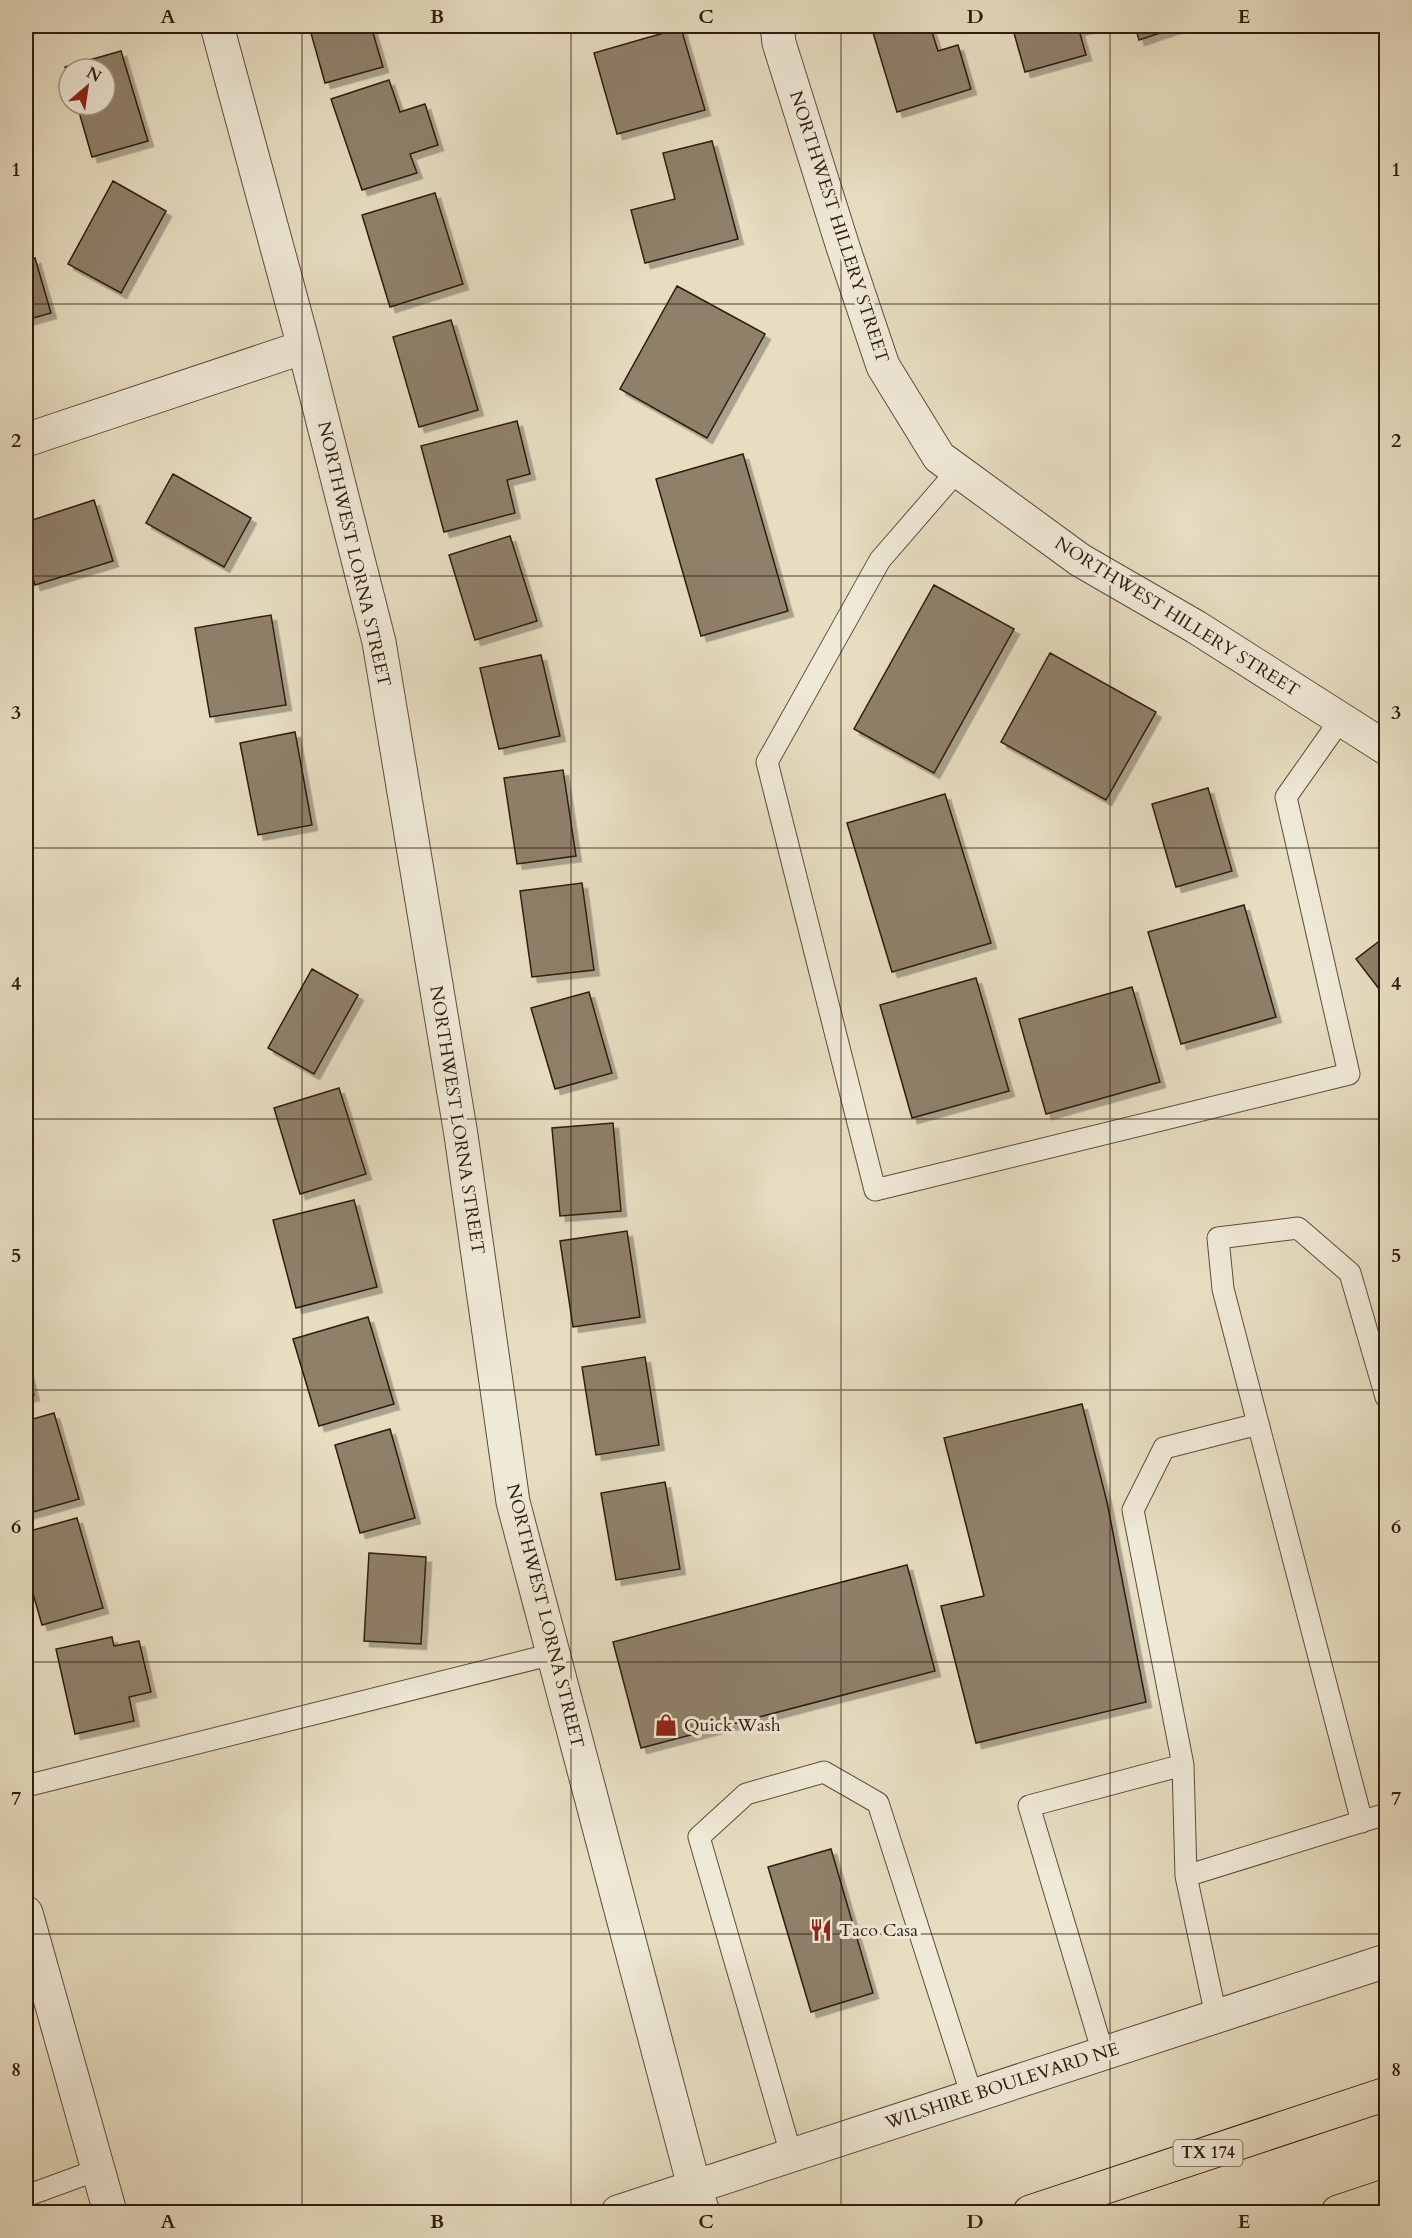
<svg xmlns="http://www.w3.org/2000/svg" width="1412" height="2238" viewBox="0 0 1412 2238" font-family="Cardo,serif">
<defs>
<filter id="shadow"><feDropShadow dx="5.5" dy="5.5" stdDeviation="0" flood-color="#0004"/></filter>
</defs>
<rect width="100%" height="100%" fill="#e7ddc1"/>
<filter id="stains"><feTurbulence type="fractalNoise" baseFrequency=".00333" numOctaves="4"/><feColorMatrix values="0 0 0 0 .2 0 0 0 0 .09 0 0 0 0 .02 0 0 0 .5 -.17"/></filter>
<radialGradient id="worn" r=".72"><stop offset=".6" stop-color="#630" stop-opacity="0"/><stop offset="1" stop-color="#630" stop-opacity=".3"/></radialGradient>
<path fill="#8f806a" stroke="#2f1c0c" stroke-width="1.5" filter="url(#shadow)" d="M309,26H371L383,67L325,83Z
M871,26H930L938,51L958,45L971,89L897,112Z
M1012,26H1094L1079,30L1086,55L1025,72Z
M1135,26H1181L1139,40Z
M681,28L705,110L617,134L594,53Z
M121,51L148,141L92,157L77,105H105V69H69V79L65,67Z
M389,80L400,112L425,104L438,145L410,154L417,173L362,190L331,99Z
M712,141L738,239L645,263L631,210L675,199L663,153Z
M113,181L166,211L121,293L68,264Z
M435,193L463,284L390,307L362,215Z
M35,258L51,313L26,320V261Z
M677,286L765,334L707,438L620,389Z
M451,320L478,410L419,427L393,337Z
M517,421L530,474L507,480L515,513L444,532L421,446Z
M743,454L788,611L701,636L656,479Z
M173,474L251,518L224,567L146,523Z
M94,500L113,561L35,585L26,557V522Z
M510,536L537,621L475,640L449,555Z
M934,585L1014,629L934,773L854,729Z
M271,615L286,705L210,717L195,628Z
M1050,653L1156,712L1106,800L1001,742Z
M541,655L560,736L499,749L480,668Z
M295,732L312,825L258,835L240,743Z
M563,770L576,856L517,864L504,778Z
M1208,788L1232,871L1176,887L1152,804Z
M945,794L991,943L892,972L847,823Z
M582,883L594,970L532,977L520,891Z
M1244,905L1276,1017L1181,1044L1148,932Z
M1386,936V998L1356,959Z
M312,969L358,995L314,1074L268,1048Z
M976,978L1009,1091L912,1118L880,1005Z
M1132,987L1160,1082L1046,1114L1019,1019Z
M589,992L612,1073L555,1089L531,1008Z
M339,1088L366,1174L300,1194L274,1108Z
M613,1123L621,1211L560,1216L552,1128Z
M354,1200L377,1287L296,1308L273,1220Z
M627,1231L640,1317L573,1327L560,1241Z
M368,1317L394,1404L319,1426L293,1339Z
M645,1357L659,1445L596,1455L582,1367Z
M26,1365L34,1395L26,1397Z
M1082,1404L1107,1502L1146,1702L976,1743L941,1606L984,1596L944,1438Z
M54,1413L79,1499L26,1514V1421Z
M390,1429L415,1518L360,1533L335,1445Z
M665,1482L680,1569L616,1580L601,1493Z
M77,1518L103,1608L42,1625L26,1569V1532Z
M369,1553L426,1557L421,1644L364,1641Z
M907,1565L935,1671L641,1748L613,1642Z
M112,1637L114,1646L139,1641L151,1692L129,1697L134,1721L75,1734L56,1649Z
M831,1849L873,1993L811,2012L768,1867Z"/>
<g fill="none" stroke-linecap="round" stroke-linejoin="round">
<g stroke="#5d4c39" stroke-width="23">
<path id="lane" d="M958,470L880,560L767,762L875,1190L1349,1074L1286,797L1341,719
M1183,1765L1133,1510L1164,1448L1258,1424
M26,1786L553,1654
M1362,1822L1223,1289L1218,1238L1298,1228L1350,1273L1386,1397
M1186,1876L1386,1814
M1103,2053L1029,1806L1183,1765L1186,1876L1216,2016
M791,2154L699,1837L746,1794L824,1772L878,1803L972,2096
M26,2196L97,2170"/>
</g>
<g stroke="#5d4c39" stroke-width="35">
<path id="street" d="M217,26L304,347L379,642L461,1135L513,1502L694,2186L703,2212
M777,26L779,43L843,247L883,366L939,457L1080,560L1196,627L1386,748
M26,440L304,347
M26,1913L110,2212
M618,2212L1386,1961"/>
</g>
<g stroke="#2f1c0c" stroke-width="35">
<path id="primary" d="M1030,2212L1386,2094
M1338,2212L1386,2196"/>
</g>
<use href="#lane" stroke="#efe9d7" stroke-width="21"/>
<use href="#street" stroke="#efe9d7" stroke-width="33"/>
<use href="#primary" stroke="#e7ddc1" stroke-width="33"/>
</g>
<path fill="none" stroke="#2f1c0c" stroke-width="1.5" stroke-opacity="0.55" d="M302,26V2212M571,26V2212M841,26V2212M1110,26V2212M26,304H1386M26,576H1386M26,848H1386M26,1119H1386M26,1390H1386M26,1662H1386M26,1934H1386"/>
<defs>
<g id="shop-bare" transform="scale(1.8)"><path d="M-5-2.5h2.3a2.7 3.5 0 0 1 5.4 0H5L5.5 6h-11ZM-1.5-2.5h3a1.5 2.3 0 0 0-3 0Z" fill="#8f2418" stroke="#efe9d7" stroke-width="2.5" paint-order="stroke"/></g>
<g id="restaurant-bare" transform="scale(1.8)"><path d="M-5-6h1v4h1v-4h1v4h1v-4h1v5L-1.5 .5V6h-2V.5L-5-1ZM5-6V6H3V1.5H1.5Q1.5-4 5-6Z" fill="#8f2418" stroke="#efe9d7" stroke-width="2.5" paint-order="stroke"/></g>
</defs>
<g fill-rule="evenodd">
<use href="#shop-bare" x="666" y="1725"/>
<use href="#restaurant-bare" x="821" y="1930"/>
</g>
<g text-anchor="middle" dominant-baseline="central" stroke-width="6" stroke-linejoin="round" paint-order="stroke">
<rect fill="#efe9d7" stroke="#695a49" stroke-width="1.5" x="1173.5" y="2140" width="69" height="26" rx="4.5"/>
<g font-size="16" font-weight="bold" fill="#2f1c0c">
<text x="1208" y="2153">TX 174</text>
</g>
<g font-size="18" fill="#2f1c0c" stroke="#efe9d7">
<text transform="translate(839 227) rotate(72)">NORTHWEST HILLERY STREET</text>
<text transform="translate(354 554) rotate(77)">NORTHWEST LORNA STREET</text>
<text transform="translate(1177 617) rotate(32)">NORTHWEST HILLERY STREET</text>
<text transform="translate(457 1120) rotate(81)">NORTHWEST LORNA STREET</text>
<text transform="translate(545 1616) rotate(76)">NORTHWEST LORNA STREET</text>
<text transform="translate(1002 2086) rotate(-18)">WILSHIRE BOULEVARD NE</text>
</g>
<g font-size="18" fill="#2f1c0c" stroke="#efe9d7" text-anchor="start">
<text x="684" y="1725">Quick Wash</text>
<text x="839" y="1930">Taco Casa</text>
</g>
</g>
<rect width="1412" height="2238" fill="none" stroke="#e7ddc1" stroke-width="66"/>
<g transform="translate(87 87) rotate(29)"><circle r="28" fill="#efe9d7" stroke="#a29786" stroke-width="1.5"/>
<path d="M0-4.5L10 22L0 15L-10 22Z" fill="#8f2418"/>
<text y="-9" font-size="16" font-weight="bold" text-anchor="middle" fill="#2f1c0c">N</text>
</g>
<rect x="33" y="33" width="1346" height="2172" fill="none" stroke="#2f1c0c" stroke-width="2"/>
<g font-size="20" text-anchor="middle" font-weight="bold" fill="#2f1c0c">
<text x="168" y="23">A</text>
<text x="437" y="23">B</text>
<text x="706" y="23">C</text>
<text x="975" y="23">D</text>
<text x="1244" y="23">E</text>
<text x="16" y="176">1</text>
<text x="1396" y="176">1</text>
<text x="16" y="447">2</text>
<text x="1396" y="447">2</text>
<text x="16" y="719">3</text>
<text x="1396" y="719">3</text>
<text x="16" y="990">4</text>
<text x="1396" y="990">4</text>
<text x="16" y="1262">5</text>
<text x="1396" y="1262">5</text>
<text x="16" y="1533">6</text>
<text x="1396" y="1533">6</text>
<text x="16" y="1805">7</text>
<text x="1396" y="1805">7</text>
<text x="16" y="2076">8</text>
<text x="1396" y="2076">8</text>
<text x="168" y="2228">A</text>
<text x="437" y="2228">B</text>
<text x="706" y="2228">C</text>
<text x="975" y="2228">D</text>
<text x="1244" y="2228">E</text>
</g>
<rect width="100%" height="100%" filter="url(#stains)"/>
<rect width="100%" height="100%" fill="url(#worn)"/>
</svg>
